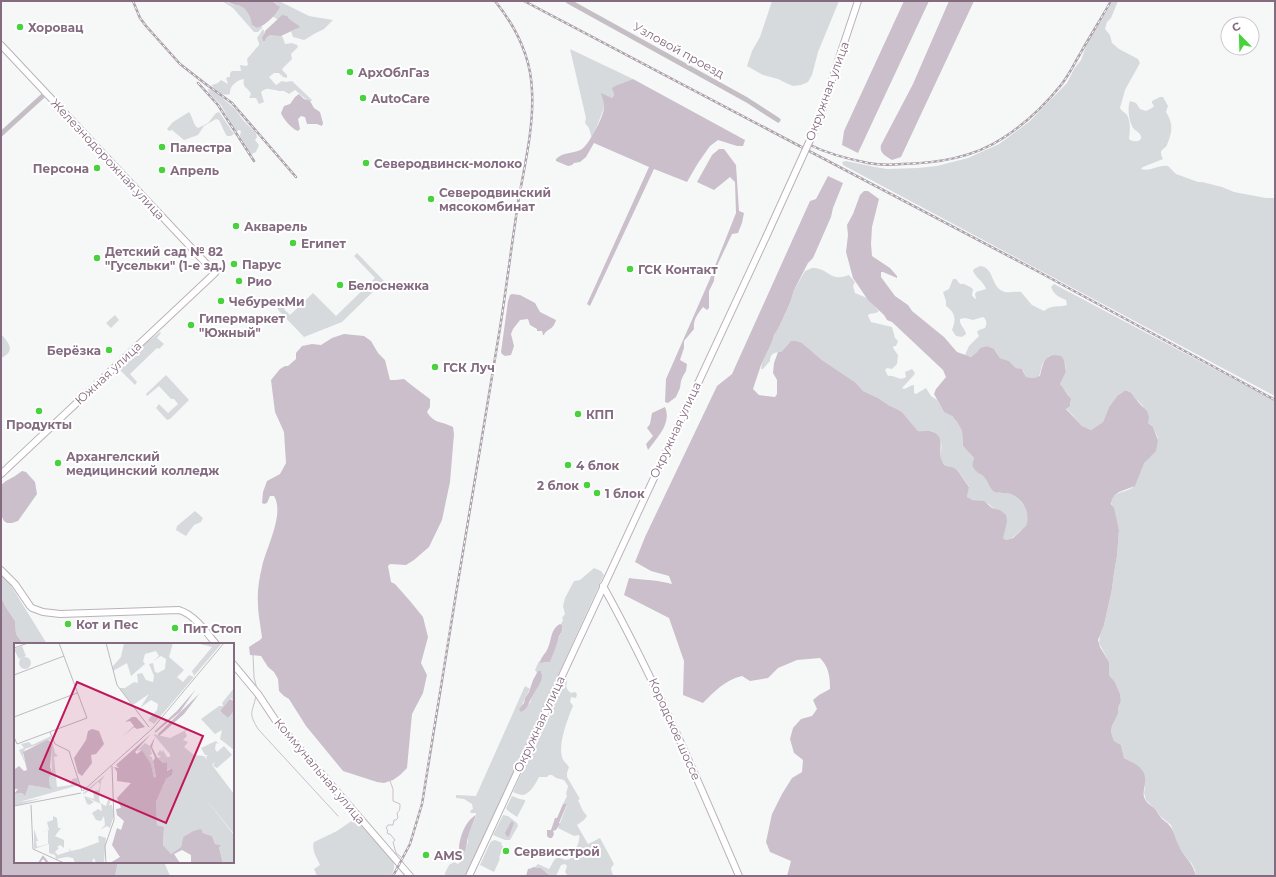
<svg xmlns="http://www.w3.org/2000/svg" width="1276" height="877" viewBox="0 0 1276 877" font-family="Montserrat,sans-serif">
<rect width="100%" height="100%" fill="#f6f8f8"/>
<path fill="#d6dadd" d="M222,1C226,1 227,2 231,4C233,5 236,4 238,5C249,8 249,17 253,26L257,28L262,26V28L258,32H254L233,8Z
M272,1H279L309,16L333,20L324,29L314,34L306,39L304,40L293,37L291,31L296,29L297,24L290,20L288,17L277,19L272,16L277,12L278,5Z
M772,1H839L818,52L812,75L808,82L801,85L793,86L786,83L778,79L763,75L747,66L752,51L760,37Z
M1113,1H1118L1111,18L1107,22L1105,29L1110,35L1112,43L1119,49L1138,59L1140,63L1125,90L1120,108C1122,112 1125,112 1127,115C1131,122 1130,131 1129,139C1132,142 1142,143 1141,136C1140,133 1136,131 1134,129C1129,123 1127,108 1130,101L1136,103L1140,109L1146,111L1152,108L1154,106L1152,103V101L1160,97H1163L1168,106L1166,112C1174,125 1172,132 1167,145C1166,148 1161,149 1161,153C1161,155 1162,157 1163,159L1143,167L1141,169C1150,172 1159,164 1168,166L1176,174L1198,182H1202L1222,187L1234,192L1266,198H1275V396L843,165L842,162L846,161L875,167L887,169L917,168L937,166L968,158L999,144L1030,121L1067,83L1074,69L1081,60L1087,44Z
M263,29L265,33L262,37L265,40L266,38L270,35H281L283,38L285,44L292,43L297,45L298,47L291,54L292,59L282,69L283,71L287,75V78L283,77L279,73H274L269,77L276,85L282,81L286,82L292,81L312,100V101H308L295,90L289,94L284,91H278L276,90C268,90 268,86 261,92L264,102L259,104L256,98H249L251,94C247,86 242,89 244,79C237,80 229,86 230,94C223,97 216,91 212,86V85L218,83L221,80L228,84L226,78L228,77H230V73L232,71H241L240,65L246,66L248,65L247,59L259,45V43L257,38Z
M570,49L633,79L617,85L613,92L614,95L604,108L592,139L589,128L585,123L586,118Z
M208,89L213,90L235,109L243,120L256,133L257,137L255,140L259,145L256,152L252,154L249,152L240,136L241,131L239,130L236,132L221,105L209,93Z
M189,112C193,117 193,125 198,128L208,123L216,113L219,112L234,134L231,136H227L225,133L219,120L216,119L204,126L198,135L184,140L172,130L169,131L167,129L173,122Z
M357,253L384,281L342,322L304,337L279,311L276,306L281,301L286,306L284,309L290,315L313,293L336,316L375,278L354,256Z
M980,266C995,267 990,288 1005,292C1010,293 1015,291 1021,292L1032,305L1044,311C1053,304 1058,308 1067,305L1066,300C1059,297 1054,295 1051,287L1054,284L1275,401V876H1196L1195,870L1192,864L1182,852L1178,846L1171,825L1161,817L1157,811L1146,800L1144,793L1145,787L1141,769L1124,758L1121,745L1114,741L1111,732L1112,726L1118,714V708L1121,701L1120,694L1115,682L1109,675V662L1099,643L1100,635L1104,625L1112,589L1114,573L1117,556L1119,530L1111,501C1115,490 1128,493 1134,486C1138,481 1139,473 1141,468C1147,455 1156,455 1158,438L1153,427L1148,423L1143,406L1127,390L1119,394L1109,407L1103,422L1091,430L1082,426L1066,408L1071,404C1071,393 1064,392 1060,384L1066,372L1065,363L1049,356L1042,365L1039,377L1034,378L1026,377L1023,370L1016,368L1009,361L1000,358L995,350L987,346L980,348L977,352L971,357L965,355L969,346L979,336L977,332L979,330L985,328C987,323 987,320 983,317L973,320L965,318L960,319C959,325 965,328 966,334L962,337L956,336L952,330C956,320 956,313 946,306V301L943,292L949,289L953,279H956L960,284H964L972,288L973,290L972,295L974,298L976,299L975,294L976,292L986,289C984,282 976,278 973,271L974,269Z
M812,268C825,268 827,275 836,277C841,278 845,276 849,275L855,282L853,286L855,293L867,298L879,311L876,313L869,314L868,316L871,322L892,327L895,338L898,341L896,346H894L893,348L898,355L897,364L892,369L887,368L885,370L888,376C895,374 899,382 906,377L905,372L912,369L915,373L914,375L902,388L904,389C908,388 910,385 914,385V393L916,394L926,388L931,396L937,400L944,412L951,415L957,422L962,431L963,446L974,458C971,475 978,469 984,477C987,481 988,487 993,490C999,495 1007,491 1013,495C1022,499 1034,518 1026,526C1025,529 1021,530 1019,532C1015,536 1012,539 1006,540L1002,538L1007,522L1000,510C991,509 992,505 986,503C979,500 973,501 967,497L969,486C964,481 961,473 956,469C951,466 946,467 942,462C938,455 943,450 941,443C940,439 935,434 932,431L922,432L918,431L902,412L895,408L890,406L878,398L863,391L855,382L822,360L802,343H789L781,352C774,352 770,354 770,361L763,369H761L762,363L772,342L774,335L778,329L790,303L794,290L805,271Z
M115,315L119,320L111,328L106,323Z
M160,332L161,333L157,338L164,344L159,349L157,348L130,374L137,382L135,385L119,369L147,342Z
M1,334C9,343 16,351 1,358Z
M166,375L189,400L170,419L167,420L156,408L159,404L168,413L178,404L174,399H171L159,386L147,396L146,394Z
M195,511L203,518L201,522L194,525L186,536L176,530L177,526Z
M594,568L601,571L604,575L603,577L466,876H443L445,875V873L449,865L454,862L458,864L461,861L464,854L468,842V834L476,816V813H471L470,812L471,810L473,809L472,804L464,799L456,798V795L476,796L525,686L530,689L525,698L522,705L530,703C532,692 543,685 542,672L538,671L537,673L535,670L539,661L543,663L550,662C554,650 558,639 563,628L561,624L563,620L562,618L565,614L563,606L565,598L574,581L580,580Z
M1,575L10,584L47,644H23L16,634L15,621L5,606L1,597Z
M564,678H567C568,685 563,686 571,693L575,692L577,694L576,698L571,697L570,702L572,704L573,706C568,718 558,743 562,757C563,761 567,764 569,767L567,773V777L580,799L578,800L583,811L587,816L584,820L577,825L588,844L600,838L614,864L611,868L612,873L614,876H568L565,872L567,866L565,864L561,865L556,876H550L541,868L535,867L538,864L549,869C555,861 553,854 565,860L570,859C574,853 581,841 579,835L574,836L558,828L567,805L563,804L567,796L566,794L568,786L564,780L556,778L552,775H549L547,777H539C536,783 530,794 523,795C520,795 516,793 513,792Z
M512,796L520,799L525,800V802L517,817L507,810L506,808Z
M503,815L508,816L517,823L518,826L510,840H505L493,835Z
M353,820L357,821L393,861C395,865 394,872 391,876H317L314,869L320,865C317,858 311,849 314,842L337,831Z
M495,840L502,843L501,845L503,846L499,858L500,859L494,872L480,865L490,843L492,841Z
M118,862H164L170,876H115Z"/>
<path fill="#cabfcb" d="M227,1H272L280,7C276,15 265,26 257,28L252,25C250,16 247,7 237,5C233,4 231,4 227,1Z
M904,1H929L858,153L842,145L844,131Z
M949,1H974L901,157L892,160C886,156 879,153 881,145L913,84Z
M282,15L287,16C291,22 297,23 300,27L281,36L270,35L266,38L265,41H263L262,37L265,33V31Z
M633,79L745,140L743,146H737L718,140L710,146L698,163L687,182L654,169L590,306L587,304L649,167L594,143L586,157L580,162L574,163L572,165L568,166L556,161V159C564,151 575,154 582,149C590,143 602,119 604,109C605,104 602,98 601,93L612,98L614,95L612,88L617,85Z
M299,94L304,99L310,101L314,108L320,112L323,123L322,126L317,124H307L305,117L301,116L298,119L300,129L298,131C292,129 283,119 281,113L284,106L290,104L295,97Z
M719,149H724L736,165L739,211L744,213L742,223L738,233L732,234L715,270L714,281L709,291V308L707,310L703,307C698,314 693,319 694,329L684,341V348L680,360L687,364L686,371L683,376L681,381L680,388L676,397L668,403L665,402L666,379L709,281L736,213L735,182L730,177L714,190L697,182L712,155Z
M828,176L843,183L833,208L831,217L813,258L808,263L794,290L790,303L778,329L774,335L772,342L761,365L753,389L759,395L775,397L777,394V380L773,373L774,363L778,352H781L791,341H796L802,343L822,360L855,382L863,391L878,398L890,406L895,408L902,412L918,431C923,432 929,430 933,432C947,438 936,453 943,463C945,467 952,466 956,469C961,474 964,481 969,487L967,497L973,500L984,501L992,508L1000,510L1006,515L1007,522L1003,538L1006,540L1013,538L1026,526C1031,515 1024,500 1013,495C1008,492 1001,494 995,492C989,489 988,482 984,477C981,473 975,473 973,467C972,465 973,461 974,458L963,446L962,431L957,422L952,416L944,412L934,394L936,389L946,377L943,370L892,322L887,320L884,315L868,300L853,278L846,252L848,235L847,225L853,214L860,195L864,191H868L879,199L872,227L871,244L872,256L890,268L897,276V278L883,272H881V277L895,296L908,305L912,311L944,337L957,352L971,357L977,352L980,348L987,346L994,349L1000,358L1009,361L1016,368L1022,369L1026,377L1034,378L1040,376C1043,363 1045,352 1061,356C1065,360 1065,366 1066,372L1060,384L1071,399L1070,406L1066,409L1082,426L1091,430L1103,422L1109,407L1118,395L1126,390L1131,393L1139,403L1147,411L1149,417L1148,423L1153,427L1158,440L1156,451L1144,463L1135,486L1119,492L1115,495L1112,499L1111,504L1114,508L1119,530L1117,556L1114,573L1112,589L1104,625L1098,640L1100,647L1109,662V675L1115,682L1120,694L1121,701L1118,708V714L1112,726L1111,732L1114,741L1121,745L1124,758C1130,762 1138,764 1142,770C1149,780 1142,789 1144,797C1146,803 1151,805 1155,809C1158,812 1159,816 1162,819C1164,821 1167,822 1169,825C1174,830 1175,838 1178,844C1183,857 1192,860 1196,876H787L791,861L770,852L766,842L772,814L782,794L792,778L802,772L803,760L794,753L790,739L793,728L801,719L812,716L817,709L813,700L819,695L830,689C830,677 829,667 820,658L797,660L778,668L768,678L750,681L742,676C725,680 715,691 703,703L683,695L684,661L669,618L624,595L629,578C643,580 659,580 672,584L669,576L651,571L635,562L645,537L717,386L732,374L810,201L816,199Z
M512,294L520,295L535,303L540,312L556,320C553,331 547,328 544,335H543L542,331H537V329L530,325L528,319L520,320L513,329L511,334L514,346L511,355L505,356L502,354L501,352L508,301L510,295Z
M344,334L364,336L371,341L378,353L385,360L390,380H395L404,379C412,386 421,392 430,399V407L427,412C434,424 442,421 453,427L454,434L450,482L442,520L429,547L414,560L406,565L390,564L388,566L391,582L395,584L410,601L423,617L428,637L421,663L427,675L423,693L412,714L407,768L400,775L393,780L384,783L377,782L343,771L306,726L289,699L284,696L279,691L278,679L274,672L268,667L261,656L250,655L249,647C254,643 258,642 262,638C261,627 258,615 258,604C257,592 259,579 262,567C266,548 285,514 274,496H270L267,503L264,504L262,503L263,492L267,481L280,474L286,463L284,432L275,412L271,380L280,369L285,366H288L296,359V353L302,346L312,344L321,345L332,338Z
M665,407C672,423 657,438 648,450L646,444L653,436L647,428L650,424L652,413Z
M22,471L26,472L35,482L37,494L18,521L12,523H7L4,521L1,515V485L6,481L15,476Z
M1,597L5,606L15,621L16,634L23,644H15V862H118L115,876H1Z
M560,624L562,625C564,631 559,634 558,640C556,647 553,654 550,662L540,663C540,658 545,654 547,650C552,641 550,629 560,624Z
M538,671H541C545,680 536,689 532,697C528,703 528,709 521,712L519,709L524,703L525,698L529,692L533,680Z
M563,804H567L559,823L560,824L556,830L553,831L554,834L552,838H549L547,836V830H551L555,818H557Z
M476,815C474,821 471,827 469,833C466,841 468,852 460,858C456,845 464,821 476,815Z
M512,821L514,823L509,836L507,837L505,833L511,822Z
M533,867L541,868L550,876H526L528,869L532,868Z"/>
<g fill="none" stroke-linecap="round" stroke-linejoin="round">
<path stroke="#cabfcb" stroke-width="1" d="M253,655L254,677L257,689
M256,696C252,714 248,712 258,729L338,816
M390,781L393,789V801L400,804C400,808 400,811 397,813L398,818L396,820H394L393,825H388L386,828L388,831L387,832L388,834H390L395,840L393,842L396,853L401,857"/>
<g stroke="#bab2b8" stroke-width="8">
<path id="major" d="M1,45L215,273L1,474
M839,58L858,1
M1,570L15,584L30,606L32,608L43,612L60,614L179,610C195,615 206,632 216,644
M603,586C655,680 697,778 739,876
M233,664L258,694L276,721L410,876
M469,876L766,237"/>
</g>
<path stroke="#c5bec4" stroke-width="5" d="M568,1L747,100L778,120
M1,134L46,93"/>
<use href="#major" stroke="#fff" stroke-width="6"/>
<g stroke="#ada2ab" stroke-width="2.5">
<path id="rail" d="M133,1L140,18L146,26L180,64L207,85L232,103L296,177
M524,1L1039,272L1275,400
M198,83L218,105L254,161
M808,144C826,153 848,159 868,163C879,165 891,165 902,164C937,163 973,158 1003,138C1025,124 1045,105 1061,85C1069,75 1074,64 1080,54C1090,36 1101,19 1111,1
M393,876L410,844L422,804C447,645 474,487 500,328C507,284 512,241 519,197C525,164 534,125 532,91C531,57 516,27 495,1"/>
</g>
<use href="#rail" stroke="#fff" stroke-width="1" stroke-dasharray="3" stroke-linecap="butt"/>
<g stroke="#bab2b8" stroke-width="8" stroke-linecap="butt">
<path id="major-bridge" d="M766,237L820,118L839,58"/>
</g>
<use href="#major-bridge" stroke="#fff" stroke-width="6"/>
</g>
<g fill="#49d13e" stroke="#fff" stroke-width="1.5">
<circle cx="20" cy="27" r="4"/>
<circle cx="350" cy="72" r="4"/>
<circle cx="363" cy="98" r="4"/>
<circle cx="162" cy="147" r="4"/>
<circle cx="366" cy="163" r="4"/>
<circle cx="97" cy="168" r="4"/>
<circle cx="162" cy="170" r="4"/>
<circle cx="431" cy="199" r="4"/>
<circle cx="236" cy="226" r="4"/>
<circle cx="293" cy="243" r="4"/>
<circle cx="97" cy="258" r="4"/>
<circle cx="234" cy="264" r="4"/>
<circle cx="630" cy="269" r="4"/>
<circle cx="239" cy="281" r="4"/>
<circle cx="340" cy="285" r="4"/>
<circle cx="221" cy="301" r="4"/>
<circle cx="191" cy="325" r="4"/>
<circle cx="109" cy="350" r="4"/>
<circle cx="435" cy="367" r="4"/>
<circle cx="39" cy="411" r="4"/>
<circle cx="578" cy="414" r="4"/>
<circle cx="58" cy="463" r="4"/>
<circle cx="568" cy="465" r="4"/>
<circle cx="587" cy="485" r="4"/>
<circle cx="597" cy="493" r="4"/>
<circle cx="68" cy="624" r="4"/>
<circle cx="175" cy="628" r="4"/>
<circle cx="506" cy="851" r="4"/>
<circle cx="426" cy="855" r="4"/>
</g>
<g text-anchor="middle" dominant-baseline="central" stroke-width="4" stroke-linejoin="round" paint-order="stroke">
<g font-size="12" font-weight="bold" fill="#846b80" stroke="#fff" text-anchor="start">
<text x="28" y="27">Хоровац</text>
<text x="358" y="72">АрхОблГаз</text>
<text x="371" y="98">AutoCare</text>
<text x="170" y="147">Палестра</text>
<text x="374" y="163">Северодвинск-молоко</text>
<text x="89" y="168" text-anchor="end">Персона</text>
<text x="170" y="170">Апрель</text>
<text x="439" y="192">Северодвинский<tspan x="439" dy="14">мясокомбинат</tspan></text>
<text x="244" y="226">Акварель</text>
<text x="301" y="243">Египет</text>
<text x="105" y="251">Детский сад № 82<tspan x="105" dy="14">"Гусельки" (1-е зд.)</tspan></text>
<text x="242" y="264">Парус</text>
<text x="638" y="269">ГСК Контакт</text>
<text x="247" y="281">Рио</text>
<text x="348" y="285">Белоснежка</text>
<text x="229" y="301">ЧебурекМи</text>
<text x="199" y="318">Гипермаркет<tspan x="199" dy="14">"Южный"</tspan></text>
<text x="101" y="350" text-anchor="end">Берёзка</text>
<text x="443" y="367">ГСК Луч</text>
<text x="586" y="414">КПП</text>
<text x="39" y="424" text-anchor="middle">Продукты</text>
<text x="66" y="456">Архангелский<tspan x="66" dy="14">медицинский колледж</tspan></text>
<text x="576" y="465">4 блок</text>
<text x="579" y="485" text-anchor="end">2 блок</text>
<text x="605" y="493">1 блок</text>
<text x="76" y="624">Кот и Пес</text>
<text x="183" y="628">Пит Стоп</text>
<text x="514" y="851">Сервисстрой</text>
<text x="434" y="855">AMS</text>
</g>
<g font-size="12" fill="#846b80" stroke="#fff">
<text transform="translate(679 50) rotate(29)">Узловой проезд</text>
<text transform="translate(827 91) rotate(-70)">Окружная улица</text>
<text transform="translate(108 159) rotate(47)">Железнодорожная улица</text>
<text transform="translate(108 373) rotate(-43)">Южная улица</text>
<text transform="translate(675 430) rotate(-65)">Окружная улица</text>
<text transform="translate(539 724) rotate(-65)">Окружная улица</text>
<text transform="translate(675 729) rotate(66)">Кородское шоссе</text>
<text transform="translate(320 771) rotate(50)">Коммунальная улица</text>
</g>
</g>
<g transform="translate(14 643)">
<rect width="220" height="220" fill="#f6f8f8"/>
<path d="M110,0H159L155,14L170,27L163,34L169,39L175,32L180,34L140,81L134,77L143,67L144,61L137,57L126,65L135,51L119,62L105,45H111L120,39L124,40L123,31L128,30L132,37L139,39L140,33L135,21L139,20L141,29L144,30L151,26L152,16L147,13L139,18L145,13L142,8L131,11L129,18L131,21L117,33L113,20L99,28V23L107,14ZM188,0H208L180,33L178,28L198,4L186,1ZM8,3L12,13L5,16L0,6ZM5 20a6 6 0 1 1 12 0a6 6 0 1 1-12 0ZM220,45V58L217,55L206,68L214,75L220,68V107L206,96L208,87L201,91L187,76L205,63H209L208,60ZM174,86L171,89L173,93L169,97L174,99L170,104L180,112L190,113L193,117L192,113L195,112H191L187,105L202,98L205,101L202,100L201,106L203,109L210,103L218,112L203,125L199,123L201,119L198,122L220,151V191L187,150L220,192V220H209L205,205L207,202L201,201L198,193L189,190L187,187L179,188L169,194L167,204L157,211L149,202L150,184L143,182L142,159L152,136L158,132L159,128L158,125L153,127V119L149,120L144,115L147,113L143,112L146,107L148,109L149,107L153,114H156V111L139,91L156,95ZM37,93L41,110L44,113L40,114L43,144L57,142L58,136L63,135L65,142L5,159L29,155L0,163V151L8,150L11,153L15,142L36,145L35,135L38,128L37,97L11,106L9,112L12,122L5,107L10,105L7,101L15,99L18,102ZM131,100L136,103L138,111L135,113L138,114L142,135H140L137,121L128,107L123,108ZM91,132L87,138L85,155L86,160L92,163L94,157H97L95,162H98L100,172L96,185L93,183L86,187L91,182L90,173L87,178L82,177L78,170L84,166L88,168L87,161L72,154L80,159L75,162L73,160L74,164L69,150ZM84,139L86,141L85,147L79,148L80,156L70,153V149L71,151ZM39,173L43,175L44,185H47L41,193L50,197V205L46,202L43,204L45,205L41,209L44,212L56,208L54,204L57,208L66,206L85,199L84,193H86L92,195L90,220H82L80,215L78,218L81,220H61L59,215L53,214L42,216L41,212L35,210V201L20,206V186L24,198H22L23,204L34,201V187L28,189L35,187L33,179L39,177Z" fill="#d6dadd" fill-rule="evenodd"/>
<path d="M182,46L166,69L141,90V88L163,68ZM186,50L170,71L145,93L144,91ZM216,56L220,58V68L214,75L206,68ZM118,74H122L131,84L123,86L120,84L108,94L120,83L116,78L111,79ZM78,86L85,88L90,101L82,111L77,112L78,120L68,133L64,130L60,115L72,97L74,88ZM137,91L121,109L123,111L128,107L137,121L140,135L142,134L139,118L141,115L136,103L141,94L138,104L143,114L149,120L153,119V128L158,125L159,128L158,132L152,136L142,159L143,182L150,184L149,202L157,211L167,204L169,194L179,188L187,186L189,190L198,193L201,201L207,202L205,205L209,220H177V212L168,207L160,211L166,220H96L106,214L98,202L103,185L107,187L110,178L103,172L102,166L107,165L103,155L117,140L103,138V129L100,124L105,125L102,122L104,120ZM33,97L38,99L36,124L38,130L35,135L36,144L39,146L15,142L11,153L8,150L0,151L4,146H0L1,126L5,123L10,128L13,127L9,109Z" fill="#cabfcb"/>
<path fill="none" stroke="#cabfcb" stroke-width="2" d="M25,220L29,214L34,220"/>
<path fill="none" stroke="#c1b8c1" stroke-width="1" d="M92,0L103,42L135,84M0,5L14,0M0,32L50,13M0,74L63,50M36,89L41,101L55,108L68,148M0,94L3,101L73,75L45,0M69,148L139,85L210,0M17,162L19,206L50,220M0,163L67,150M92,220L91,203L100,177L98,123"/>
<path fill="#c2185b" fill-opacity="0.15" stroke="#c2185b" stroke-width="2" d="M63,39L189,93L152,180L26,126Z"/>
<rect width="220" height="220" fill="none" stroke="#846b80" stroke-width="2"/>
</g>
<rect width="1276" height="877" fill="none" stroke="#846b80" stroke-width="4"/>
<g transform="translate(1240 36) rotate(337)"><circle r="19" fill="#ffffff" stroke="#cec4cc"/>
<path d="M0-3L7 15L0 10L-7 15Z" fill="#49d13e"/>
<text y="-6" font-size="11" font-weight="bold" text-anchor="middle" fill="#846b80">С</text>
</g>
</svg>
